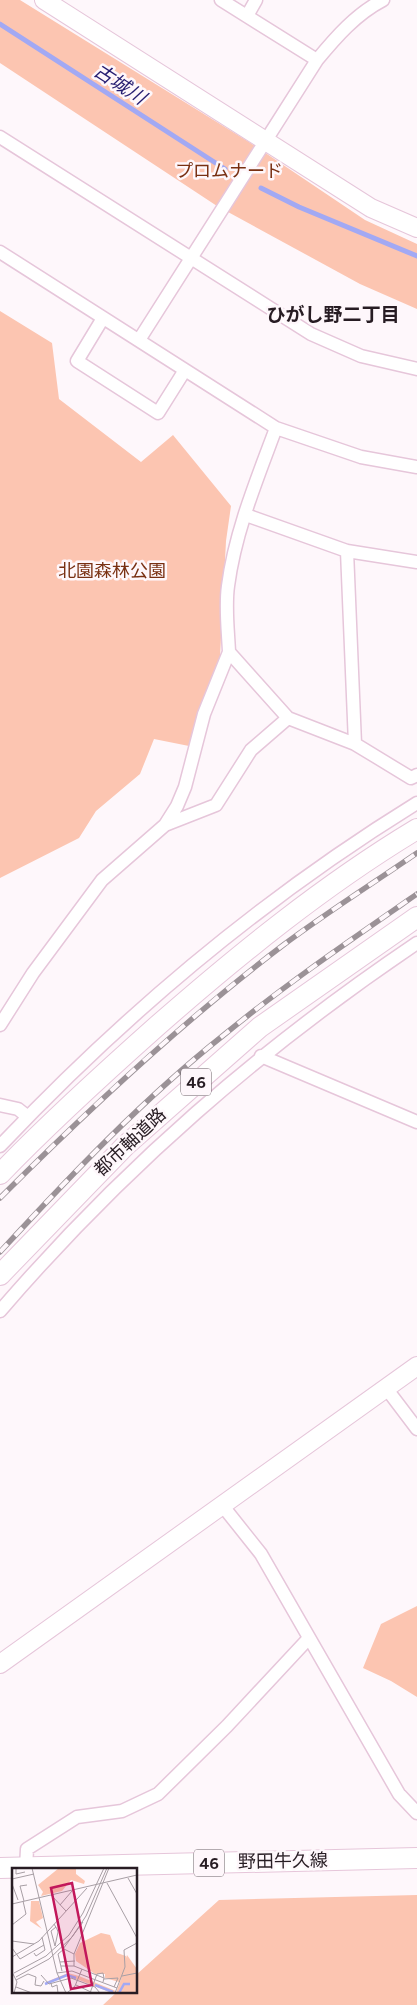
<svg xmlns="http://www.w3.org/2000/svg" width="417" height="2005" viewBox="0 0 417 2005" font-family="Figtree,'Noto Sans JP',sans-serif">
<rect width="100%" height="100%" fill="#fef7fb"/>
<path fill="#fcc5b1" d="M0,0H20L249,142L365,220L417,244V309L360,284L217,206L0,63Z
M0,311L52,343L59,399L141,462L173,435L231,506L226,541L220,657L202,704L189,746L154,739L140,774L96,811L79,838L0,878Z
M417,1606V1697L391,1681L363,1668L381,1624Z
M417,1895V2005H103L118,1991H136V1975L219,1900Z"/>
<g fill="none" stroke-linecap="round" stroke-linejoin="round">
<path stroke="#a2a9f4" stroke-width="5" d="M0,24L225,169
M261,188L299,207L417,256"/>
<g stroke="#e6c6da" stroke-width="15">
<path id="street" d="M221,0L317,60
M247,16L256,0
M0,137L311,334L361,356L417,369
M0,252L276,428L361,457L417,467
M103,318L77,361L158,413L185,370
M139,340L317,60C336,37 356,14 383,0
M276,428C257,479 235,532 228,586C225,607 228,630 229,652L288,718L355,744L411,778L417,775
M246,515L347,551L417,562
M347,551L355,744
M165,825L216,805L251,750L288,718
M0,1025L33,973L102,880L165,825L177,806L185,787L204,714L229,652
M261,1056L417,1122
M0,1105L18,1109L28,1117
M0,1146C124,1015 263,898 417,803
M0,1311C124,1167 260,1049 417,943
M386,1388L417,1429
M222,1505L261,1554L399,1794L417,1813
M26,1868L27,1849L77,1817L122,1811L158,1794L227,1726L308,1639"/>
</g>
<g stroke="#e6c6da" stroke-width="20">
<path id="secondary" d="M44,0L371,208L417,228
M0,1664L417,1366"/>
</g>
<g stroke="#e6c6da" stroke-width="22">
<path id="primary" d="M0,1174C50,1122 103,1074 157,1026C238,955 324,885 417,829
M0,1275L125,1146L260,1027L417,917
M0,1868L417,1858"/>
</g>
<use href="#street" stroke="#fff" stroke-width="12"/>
<use href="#secondary" stroke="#fff" stroke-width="18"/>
<use href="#primary" stroke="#fff" stroke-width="20"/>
<g stroke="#9b9297" stroke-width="5.5">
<path id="rail" d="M0,1198C89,1109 182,1022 282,946C326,913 372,884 417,853
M0,1252C71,1175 143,1099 225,1034C286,984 352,939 417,894"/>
</g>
<use href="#rail" stroke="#fef7fb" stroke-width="4" stroke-dasharray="11" stroke-linecap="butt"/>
</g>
<g text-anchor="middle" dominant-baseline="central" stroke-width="5" stroke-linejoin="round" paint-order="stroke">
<g fill="#fef7fb" stroke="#685e64" stroke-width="1">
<rect x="181" y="1068.5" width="30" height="27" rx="4"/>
<rect x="194" y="1849.5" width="30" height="27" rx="4"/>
</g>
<g font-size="16" font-weight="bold" fill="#271c23">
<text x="196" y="1082">46</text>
<text x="209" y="1863">46</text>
</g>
<g font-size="18" fill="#793012" stroke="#fef7fb">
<text x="229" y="171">プロムナード</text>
<text x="112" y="571">北園森林公園</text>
</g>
<g font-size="18" fill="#271c23" stroke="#fef7fb">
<text transform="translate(130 1142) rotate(-43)">都市軸道路</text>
<text transform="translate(283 1861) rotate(-1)">野田牛久線</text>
</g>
<g font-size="19" font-style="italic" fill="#251c70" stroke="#fef7fb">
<text transform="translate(120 84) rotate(33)">古城川</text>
</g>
<g font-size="19" font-weight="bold" fill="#271c23" stroke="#fef7fb">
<text x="333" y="314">ひがし野二丁目</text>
</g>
</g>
<g transform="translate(12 1868)">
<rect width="125" height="125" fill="#fef7fb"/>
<path d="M47,0H64V6L73,13L72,16L59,12L50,23L29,28L31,24L26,17ZM19,33H27L31,50L24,54L30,61L18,53ZM89,65L98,67L105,85L114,88V90L115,87L125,101V125H104L110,108L107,114L93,110V106H83L64,93L63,86L68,75ZM56,105L67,108L104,123L100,125L57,108L34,114Z" fill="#fcc5b1"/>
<path fill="none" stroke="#a2a9f4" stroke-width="2.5" d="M33,116L55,107L64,110M83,117L101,124M107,125L112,116H118"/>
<path fill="none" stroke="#a89fa5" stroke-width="1" d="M4,0V6L13,4M20,0L45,105L54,125M116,10L125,26M0,11L22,6M95,15L125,70M0,16L6,32M39,27L54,43M12,33L8,18L15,17M0,36L125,7M48,37L60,23M42,56L45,61L46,64L43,78L39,63L44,59M0,57L14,46L11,33M0,73L22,76M0,80L8,91L32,77M51,81L71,54M22,85L24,88L33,82L30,69M62,86L97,0M0,89L27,73L75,20M48,94L63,93M49,98H62L92,110L91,114M50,103L46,86L52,81L62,86V98M0,104L5,114L2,125M2,105L34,88L57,67L71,45L92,0M45,105L60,103L105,120M29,107L37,116L59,110L83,119L88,125M110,108L125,105M4,109L37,91L60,69L74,48L95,0M92,111L106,110L102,119M4,112L16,106L24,109L23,117L29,118L32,113M39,115L40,119L45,117L46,125M64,117L81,125M4,119L20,125M55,125L63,118L70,101M78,125L85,106L91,105L92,110M103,125L113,99L112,82L125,75"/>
<path fill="#c2185b" fill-opacity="0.15" stroke="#c2185b" stroke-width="2.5" d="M60,15L80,117L59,121L39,20Z"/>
<rect width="125" height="125" fill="none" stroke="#271c23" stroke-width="2.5"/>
</g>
</svg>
